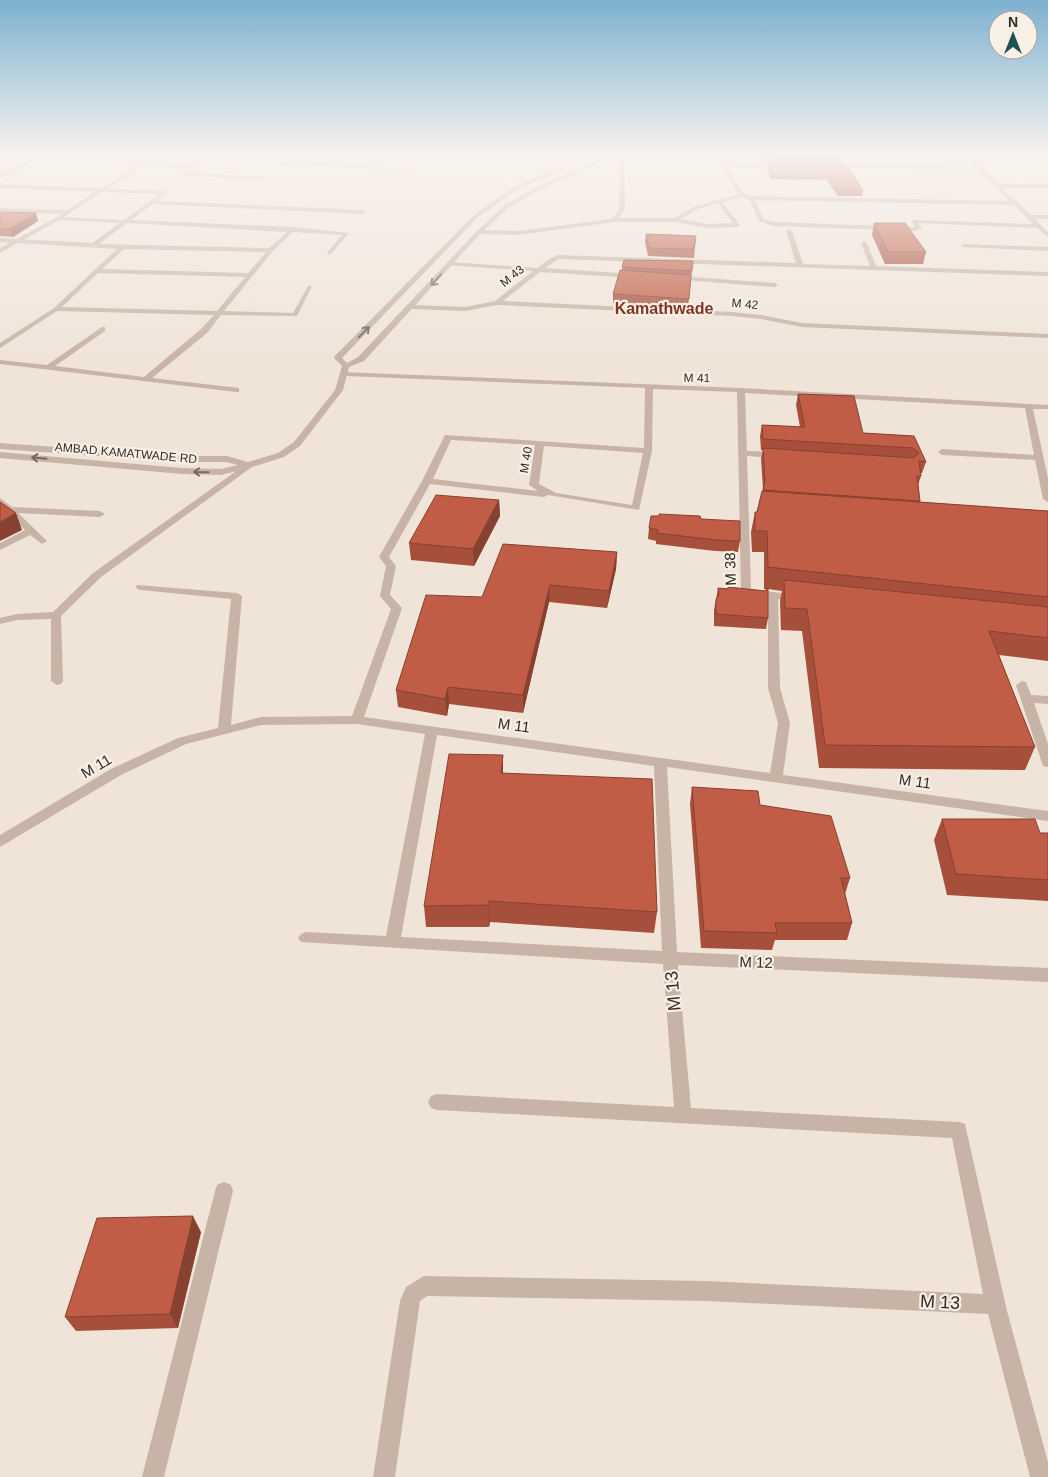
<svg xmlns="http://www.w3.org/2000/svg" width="1048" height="1477" viewBox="0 0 1048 1477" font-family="Helvetica,sans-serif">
<rect width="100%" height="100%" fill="#f0e4d9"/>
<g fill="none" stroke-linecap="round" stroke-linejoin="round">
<path fill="#c8b4a6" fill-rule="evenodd" d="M42,154H47L0,179V175Z
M284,154H288L283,162L413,169L410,171L278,164Z
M616,154H621L624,157L625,209L618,218H675L694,207L739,194L718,160L712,154H717L725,164L785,165L783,168L727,167L744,194L752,196L1010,201L979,170L830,167L833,165L976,167L963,154H967L999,184H1048V188H1002L1031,215H1048V219H1035L1048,232V237L1037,228L918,223L922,228L915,231L773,226L759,221L749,199L742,197L722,202L740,225L737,227L707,228L676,222H614L518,235L479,234L476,232L479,230L518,231L612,219L619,209L620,157ZM755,200L1014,205L1033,224L912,220L915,227L774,222L763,219ZM718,203L733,223L707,224L681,219L698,209Z
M1044,154H1048V156L1044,155Z
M198,155L202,156L189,173L263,177L260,179L185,176L182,174L187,168L133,166L190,165Z
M0,184L164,191L166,194H160L163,196L157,201L363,210L366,212L363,214L153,204L131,220L293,227L349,233L330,255L327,253L342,235L293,232L273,251L224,311L293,313L308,286H312L297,316L221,315L207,333L152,378L239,388V392H236L0,364V360L47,365L102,327H105V331L55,366L144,377L201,329L214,315L57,311L0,348V343L54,308L117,249L0,242V238L92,243L120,223L59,220L57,217L124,220L160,194L0,188ZM127,223L287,232L269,248L99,244ZM124,249L266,252L248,273L102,269ZM98,273L245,277L217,311L62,307Z
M0,208L67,210L70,212L67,214L0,212Z
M789,229L792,231L803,264L870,266L861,243L864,241L867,243L876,266L1048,272V276L559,259L545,268L635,274L638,276L635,278L540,272L503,301L732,312L761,315L802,323L1048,334V338L802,327L761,319L732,316L497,305L465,311L411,309L408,307L411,305L465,307L495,301L533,271L448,265L447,264L450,262L537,268L549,259L558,255L796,263L786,231Z
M963,244L1048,247V251L961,247Z
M675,276L775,283L778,285L775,287L673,279V277Z
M342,372L741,388L1048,405V409H1033L1048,478V502L1043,499L1035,460L942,455L938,452L942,449L1034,455L1025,408L745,393L747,451L777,452L781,455L777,458L747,456L751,589L796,595L801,598L796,601L778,599L780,688L790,723L783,775L1048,811V821L667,767L677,952L1048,968V982L678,965L691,1108L959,1122L965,1124L1007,1311L1048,1462V1477H1030L988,1314L706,1301L427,1296L420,1301L395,1477H373L400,1301L406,1287L424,1276L706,1281L983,1294L952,1138L437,1110L431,1108L428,1102L431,1096L437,1094L674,1107L663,964L301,942L298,938L301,934L306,932L386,936L425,734L357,724L261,725L186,744L121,775L0,847V835L111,769L178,738L218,728L231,599L141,590L137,589L136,587L137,585L237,593L242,596L231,725L261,717L352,716L391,609L380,596L386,566L379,557L422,481L445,435L644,448L645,388L345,376L341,374ZM653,389L737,392L741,592L746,595L768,598V688L778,723L770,773L364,717L402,608L390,595L396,566L389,557L430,484L544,497L548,495L639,510L652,451ZM451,440L535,445L529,485L538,491L433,479ZM544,446L643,453L632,505L556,493L539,484ZM437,735L654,766L662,951L401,937Z
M249,462L253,465L252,467L101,577L61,616L63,681L61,684L57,685L51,681V619L17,620L0,624V618L17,614L53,612L93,573Z
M0,498L12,507L100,511L105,514L100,517L18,513L47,541L42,544L30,535L0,550V543L25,530L0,506Z
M1022,681L1026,682L1031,695L1048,696V704L1034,703L1048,744V767L1043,766L1016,685Z
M224,1182L231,1185L233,1191L164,1477H142L215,1191L217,1185Z"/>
<path fill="#c8b4a6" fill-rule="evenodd" d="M147,154H151L128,177L101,192L61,219L0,253V248L57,217L97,190L124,175Z
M613,154H618L541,189L509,207L481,233L364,361L349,367L343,390L300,446L284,457L252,467L221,475L182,474L0,458V452L182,468L221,469L238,465L226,462H184L0,449V443L184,456H227L248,462L278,453L294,442L335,390L342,366L334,358L335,356L474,215L516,186L561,167L566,168L520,188L478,217L342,358L347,363L358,357L477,231L505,205L537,187Z"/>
</g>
<path fill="#a6503c" d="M762,154H841L844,159L843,164L765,163Z
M768,164L847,165L863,191L862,196H838L827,180L771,179L767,169Z
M0,213H36L38,221L13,237L0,236Z
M874,223L926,252L923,264H885L872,235Z
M646,234L696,236L694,258L648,256L645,242Z
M693,261L688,308L613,303V294L622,271V267Z
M798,394L863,433L914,436L926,462L922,473H920L921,476L918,485L920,502L1048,511V661L999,655L1035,747L1025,770L819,768L802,631L781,630L780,601L782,591L768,589V618L766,629L714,626V610L718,588L766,591V589H764V552H752L751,532L755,512H757L763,489L761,459L763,450H761L760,436L762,425L800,427L796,405Z
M499,500L500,516L474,566L411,560L409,543Z
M701,519L740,541L738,552L715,551L656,544V541L648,539L649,528Z
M617,552L616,569L607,608L549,602L523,713L449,704L447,716L398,707L396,690L482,597Z
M503,755V773L657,912L654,933L490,922L489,927H426L424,906Z
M692,787L760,805L850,878L845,894L852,923L847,940H775L772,950L701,948L690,804Z
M942,819L1040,833H1048V901L947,895L934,840Z
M201,1232L178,1328L76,1331L65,1317Z"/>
<path fill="#874131" d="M36,213L38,221L13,237L10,229Z
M499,500L500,516L474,566L473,549Z
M16,513L22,530L0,541V522Z
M617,552L616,569L607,608L609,591Z
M550,585L549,602L523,713V695Z
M448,687L449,704L447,716L445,699Z
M503,755V776L501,773Z
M489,901L490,922L489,927Z
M193,1216L201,1232L178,1328L170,1314Z"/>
<path fill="#c15d46" stroke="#874131" d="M764,154H841L844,159L765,158Z
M768,164L847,165L863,191L839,190L828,175L771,174Z
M2,212L36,213L10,229H0V213Z
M874,223H905L926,252H888Z
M646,234L696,236L694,249L649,248Z
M624,260L693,261L692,271L622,267Z
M620,270L691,275L689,299L613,294Z
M798,394L854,396L863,433L914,436L926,462L919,461L921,476H917L920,501L763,490L765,481L763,448L913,458L919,453L913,448L763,439L762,425L805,427Z
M762,491L1048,511V597L768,567L767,531H755V512H757Z
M436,495L499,500L473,549L409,543Z
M0,502L16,513L0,522Z
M659,514L700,516L701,519L740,521V541L716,540L657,533L658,530L649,528L651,516H659Z
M503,544L617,552L609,591L550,585L523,695L448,687L445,699L396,690L426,595L482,597Z
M784,580L1048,607V638L989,631L1035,747L825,745L807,609L785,608Z
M728,587L766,591V588H768V618L716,614V599L719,596L718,588L728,589Z
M449,754L503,755L501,773L652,779L657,912L489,901V905L424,906Z
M692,787L758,791L760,805L831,816L850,878H841L852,923H775L777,933L704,931Z
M942,819H1035L1040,833H1048V880L956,874Z
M193,1216L170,1314L65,1317L97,1218Z"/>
<defs><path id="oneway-shaft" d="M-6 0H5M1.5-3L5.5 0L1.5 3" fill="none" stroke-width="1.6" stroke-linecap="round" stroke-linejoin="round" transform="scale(1.25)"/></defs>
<g stroke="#776860">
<use href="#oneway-shaft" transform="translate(436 280) rotate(132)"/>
<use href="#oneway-shaft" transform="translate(364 332) rotate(-46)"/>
<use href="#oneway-shaft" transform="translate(39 458) rotate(-175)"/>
<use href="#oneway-shaft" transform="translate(201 472) rotate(-179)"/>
</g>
<linearGradient id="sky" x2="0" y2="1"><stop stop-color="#7cb1d0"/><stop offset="0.43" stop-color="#f8f3ee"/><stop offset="1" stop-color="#f8f3ee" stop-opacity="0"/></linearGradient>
<rect width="1048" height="360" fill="url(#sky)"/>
<g text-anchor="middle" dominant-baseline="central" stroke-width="4.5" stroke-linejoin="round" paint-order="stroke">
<g font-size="12" fill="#342a27" stroke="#f8efe5">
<text transform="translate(512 276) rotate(-39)">M 43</text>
<text transform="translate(745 304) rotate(5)">M 42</text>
<text transform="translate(697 378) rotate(1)">M 41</text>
<text transform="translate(126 453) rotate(5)">AMBAD KAMATWADE RD</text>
<text transform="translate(526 460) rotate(-81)">M 40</text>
</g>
<g font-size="15" fill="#342a27" stroke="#f8efe5">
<text transform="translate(730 569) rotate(-92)">M 38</text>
<text transform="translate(514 725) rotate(8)">M 11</text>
<text transform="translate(96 766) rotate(-31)">M 11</text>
<text transform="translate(915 781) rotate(8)">M 11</text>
<text transform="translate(756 962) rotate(2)">M 12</text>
</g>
<g font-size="16" font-weight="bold" fill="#803423" stroke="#f8efe5">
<text x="664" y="308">Kamathwade</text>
</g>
<g font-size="18" fill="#342a27" stroke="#f8efe5">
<text transform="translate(673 991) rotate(-95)">M 13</text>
<text transform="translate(940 1302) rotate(3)">M 13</text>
</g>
</g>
<g transform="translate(1013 35)"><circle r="24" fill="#f8efe5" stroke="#aaa099"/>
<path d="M0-4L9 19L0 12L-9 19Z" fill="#1e5354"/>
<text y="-8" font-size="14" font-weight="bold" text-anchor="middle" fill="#342a27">N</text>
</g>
</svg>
